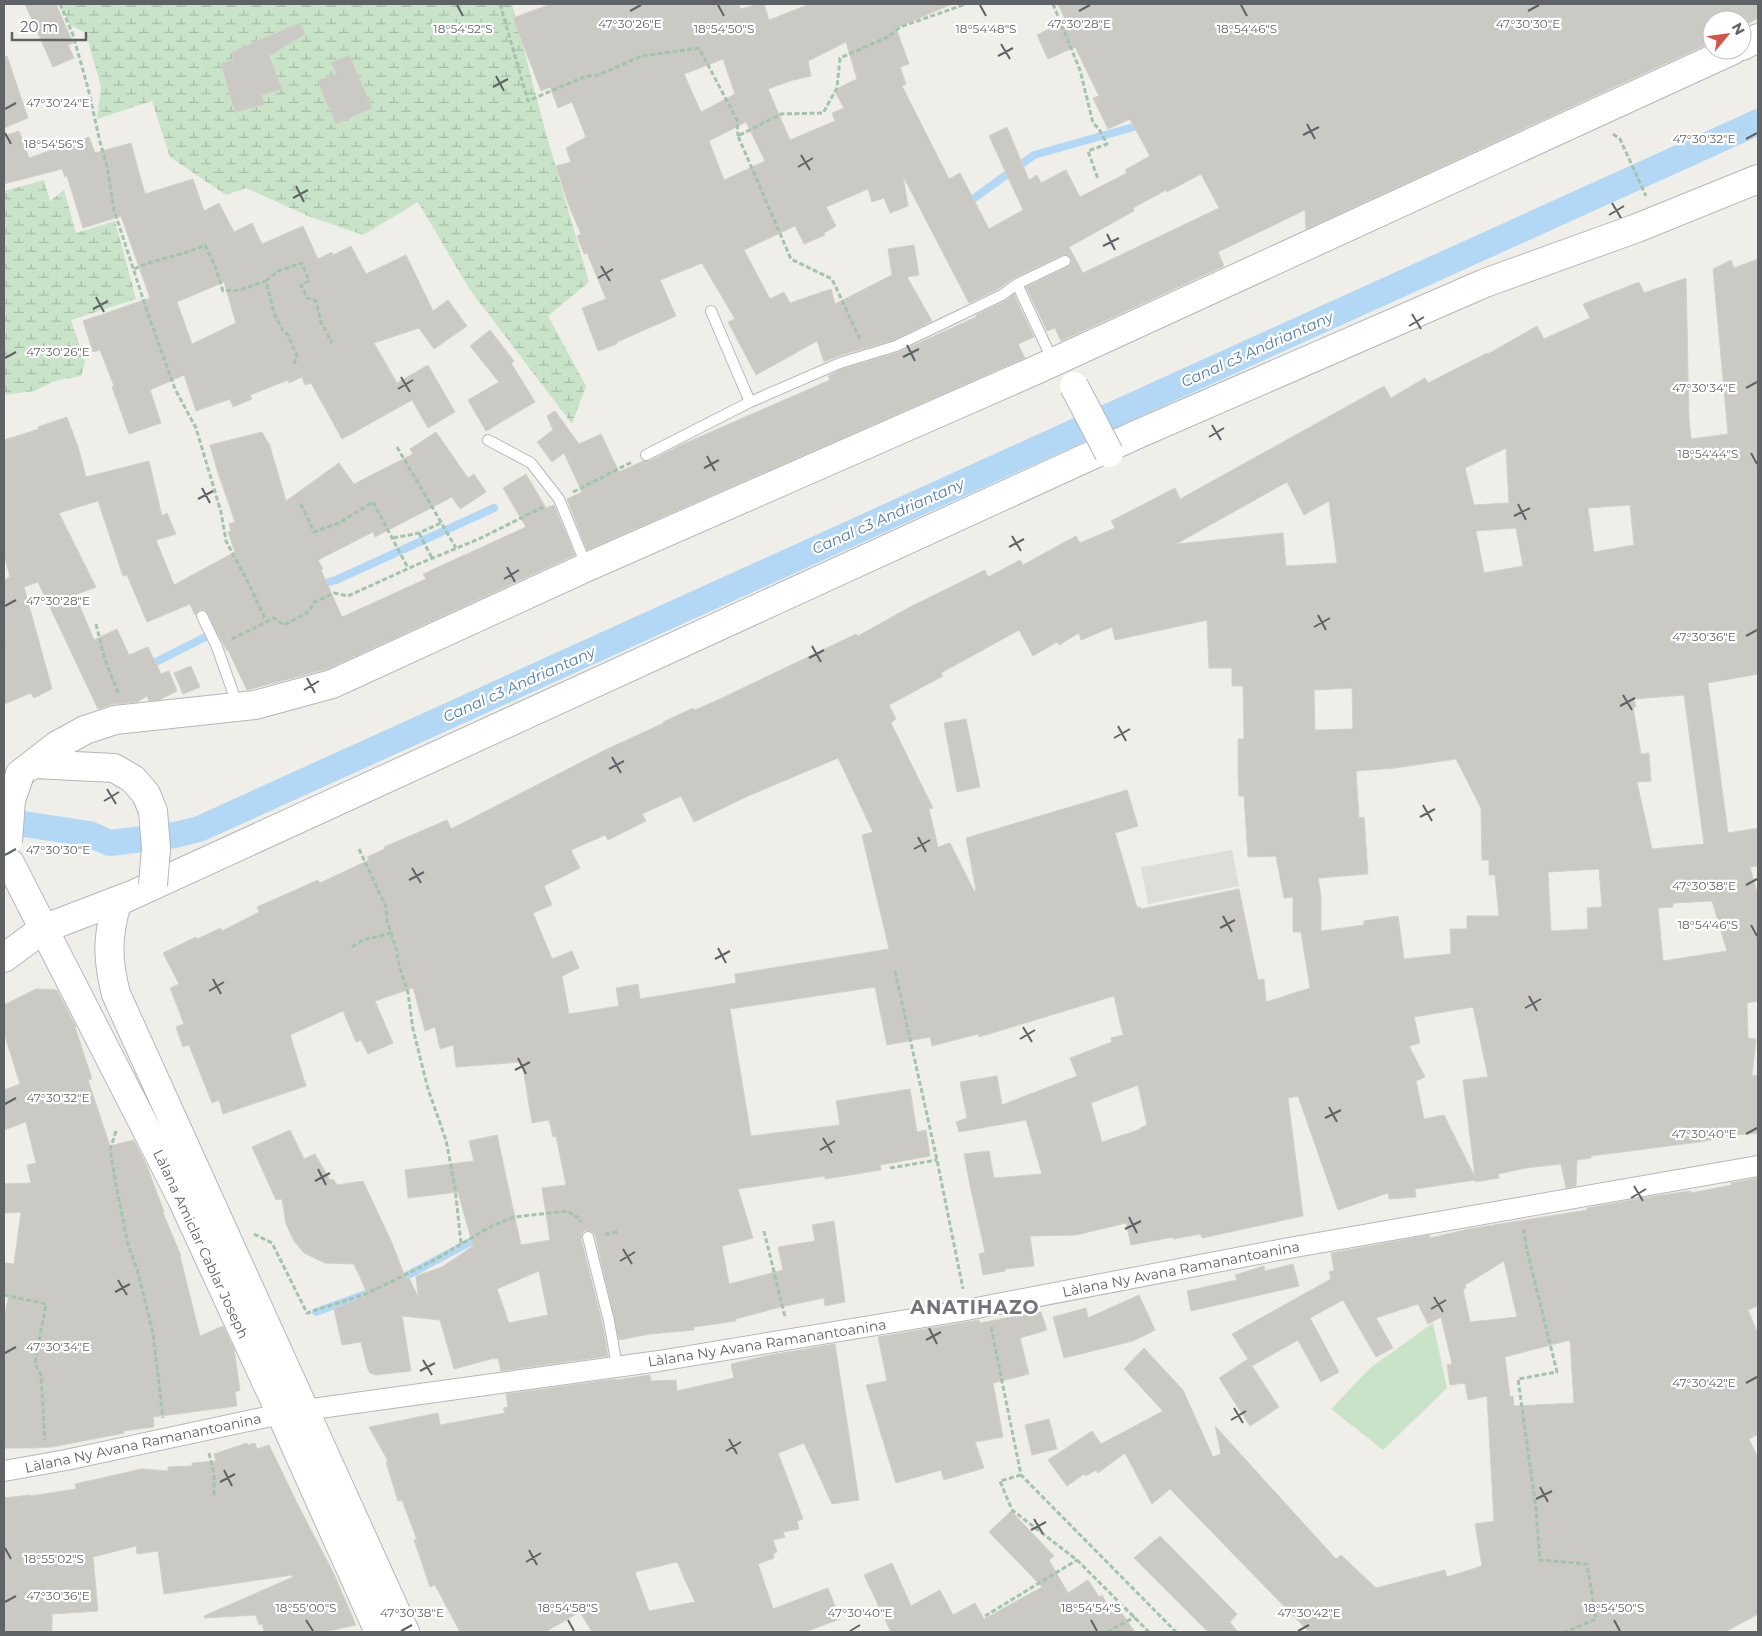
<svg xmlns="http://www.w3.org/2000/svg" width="1762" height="1636" viewBox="0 0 1762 1636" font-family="Montserrat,sans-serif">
<defs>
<pattern id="wetland-marsh" width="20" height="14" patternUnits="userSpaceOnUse" patternTransform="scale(1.25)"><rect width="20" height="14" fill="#c9e3c9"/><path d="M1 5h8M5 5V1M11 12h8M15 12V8" fill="none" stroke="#a7bca7"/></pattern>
</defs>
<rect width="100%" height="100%" fill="#efeee8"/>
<path fill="#dfddd7" d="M1232,850L1239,886L1148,904L1141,867Z"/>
<path fill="url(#wetland-marsh)" d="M59,4H512L544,126L589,282L548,316L586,386L572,424L470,290L418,202L363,235L308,216L246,188L226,195L170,157L152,101L97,119L101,87L86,33L70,25Z
M44,180L50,201L64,190L76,233L115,221L136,299L71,320L85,362L81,376L55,381L34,391L4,395V191Z"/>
<path fill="#c9e3c9" d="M1433,1323L1447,1388L1383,1450L1331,1409L1370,1368Z"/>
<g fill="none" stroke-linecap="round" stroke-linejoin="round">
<path stroke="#b3d8f5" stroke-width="8" d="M966,204L1034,155L1144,124
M318,585L336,580L494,508
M146,667L225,627
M397,1281L472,1241
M316,1312L377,1290"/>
<path stroke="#b3d8f5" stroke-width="26" d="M4,821L89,834L110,843L175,835L199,829L1758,122"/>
</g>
<path fill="#cbc9c4" stroke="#d4d0c7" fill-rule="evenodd" d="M25,4H56L73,43L68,45L74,58L53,67Z
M551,4H738L741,9L758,4H764L769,20L810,4H952L896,28L909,64L900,67L906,84L902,86L949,179L960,173L989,229L1023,210L989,136L1007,127L1029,180L1037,175L1041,183L1066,170L1080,197L1127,173L1125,170L1150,156L1130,119L1108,129L1093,98L1099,96L1075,47L1048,59L1037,35L1066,21L1058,4H1758V18L1742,27V20H1712V42L1306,229L1305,210L1218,252L1224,266L1061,341L1055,328L1047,331L1026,287L1068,267L1072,261L1069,256L1062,255L1014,278L998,289L969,303L903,176L908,206L890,213L884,198L872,202L868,189L826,207L836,226L824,233L825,235L804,244L795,226L744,250L770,299L784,292L790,303L831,289L835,304L892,275L888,249L914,245L919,275L907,277L932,321L894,340L838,356L824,362L817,341L756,375L728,322L735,319L702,263L660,280L676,316L617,342V344L598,351L582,308L606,299L587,253L584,254L577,236L581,234L569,206L556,166L571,162L566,148L586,137L572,102L558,108L550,87L541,91L513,18ZM846,42L857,79L834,90L844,108L832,113L835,121L790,140L768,89L793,80L811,76L808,61ZM723,59L735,94L701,112L684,74ZM746,122L765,161L724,180L709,141ZM1201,174L1219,208L1083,273L1069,247L1134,211L1133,208L1166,190L1167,192Z
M300,23L305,34L269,56L282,89L262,95L264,105L235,112L221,63L234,60L232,52Z
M349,55L372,108L336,124L320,87L319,80L337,74L331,63Z
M7,56L28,118L4,128V57Z
M19,131L29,158L89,137L95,153L131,143L145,194L193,179L204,211L219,203L234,232L252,223L262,244L303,226L318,259L332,252L333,255L351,246L366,274L406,255L433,311L448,300L467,326L434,349L419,328L374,343L397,383L428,365L455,412L428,428L412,400L342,439L311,383L305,385L302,377L289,383L288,380L250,395L252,399L233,407L230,399L196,411L184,375L150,390L161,423L129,434L112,387L114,386L100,350L93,352L83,321L150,298L121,216L83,228L67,176L65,177L62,169L4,184V136ZM224,282L236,323L192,344L177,302Z
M1758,259V674L1708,683L1728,833L1758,828V866L1750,867L1758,896V1001L1747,1003L1748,1038L1756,1039L1752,1076L1758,1075V1133L1723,1136V1138L1699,1142L1591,1156V1158L1577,1160L1576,1186L1566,1188L1561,1164L1526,1168L1498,1174L1499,1178L1475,1182V1180L1415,1189L1416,1197L1389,1199L1388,1193L1338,1210L1298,1096L1288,1098L1303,1216L1202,1238L1201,1234L1173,1239V1237L1131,1245L1126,1223L1076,1235L1030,1236L1034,1266L1005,1269V1271L983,1275L979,1254L985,1252L971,1190L964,1154L989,1151L994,1178L1042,1174L1026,1120L959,1132L956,1122L967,1118L960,1082L997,1076L1002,1105L1077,1076L1070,1058L1112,1042L1111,1038L1123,1035L1114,996L979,1037L978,1034L932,1046L930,1037L887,1045L875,987L730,1009L751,1136L840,1125L836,1101L910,1089L917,1132L926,1130L930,1156L880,1165L881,1170L825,1179V1176L738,1189L753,1238L722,1246L729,1284L783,1270L778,1247L815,1241L812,1225L834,1221L845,1302L825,1306L824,1298L780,1307L736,1319V1321L694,1327V1330L650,1334L619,1340L595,1235L593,1232L587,1230L583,1232L581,1239L602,1322L608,1356L501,1371L498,1358L495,1359V1358L454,1369L440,1320L402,1316L411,1371L376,1375L370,1373L367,1367L361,1342L342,1345L334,1309L368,1295L354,1264L325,1263L304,1253L294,1241L286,1224L282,1199L276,1200L252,1147L290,1130L304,1159L315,1154L330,1180L333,1179L337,1185L363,1181L392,1243L406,1279L409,1278L418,1297L416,1276L442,1267L473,1246L458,1192L408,1198L405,1170L474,1161L469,1141L497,1135L521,1245L550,1240L542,1188L566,1185L556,1136L553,1137L549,1120L532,1123L522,1062L456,1067L453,1045L440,1049L435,1027L425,1031L413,988L375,1001L393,1043L368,1054L361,1040L356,1042L343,1011L290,1035L306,1086L223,1114L219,1100L212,1103L189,1045L183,1047L176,1027L184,1024L170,988L179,984L163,953L196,937L197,939L221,928L222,931L259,912L257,907L318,880L320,883L369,860L367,857L385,849L384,847L447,820L451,829L605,750L664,723L663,722L693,708L695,710L722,698L856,634L858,636L910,607L985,570L988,577L1020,560L1023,565L1076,536L1080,543L1115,528L1111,521L1175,488L1180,499L1384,386L1391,398L1425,378L1428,383L1487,353L1488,354L1537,326L1544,339L1590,318L1583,304L1639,282L1644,293L1686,278L1689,419L1691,439L1728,434L1713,269L1731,260L1734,268ZM1506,448L1509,503L1474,505L1465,468ZM1287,482L1304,515L1329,501L1337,563L1286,566L1283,533L1176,544ZM1630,505L1634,545L1594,552L1588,508ZM1516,528L1523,566L1484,573L1476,531ZM1207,620L1209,668H1232V686H1243L1244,739H1238V770L1239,796H1244L1248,857L1276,856L1284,898L1293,897V932H1301L1310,988L1266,1002L1264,979L1258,980L1239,889L1141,909L1140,907H1137L1115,833L1138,826L1127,790L966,838L976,890L974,891L950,843L938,847L929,809L933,808L891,723L896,719L889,705L943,676L941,673L1019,630L1033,656L1057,642L1059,645L1079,633L1081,640L1112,627L1115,640ZM1352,688L1353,729L1315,730L1314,690ZM1684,695L1704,844L1652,849L1637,782L1651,781L1649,753L1641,754L1633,707H1636L1634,699ZM838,758L873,832L862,835L889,949L735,974L736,983L640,999L638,984L616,988L619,1006L569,1014L562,976L579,968L572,951L552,959L533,913L552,905L544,886L580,868L571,850L605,835L608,840L646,821L642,814L681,796L694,822L748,796ZM1456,759L1481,808L1482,860H1489V875H1495L1499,916H1467V929H1450L1451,954L1404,959L1398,916L1364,921V925L1321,931V896L1318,878L1368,874L1364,817L1359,818L1356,771L1395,768ZM1599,869L1602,907L1587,908L1588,929L1551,931L1548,872ZM1712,901L1727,951L1663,961L1658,908L1673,907V903ZM1473,1007L1488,1077L1463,1080L1475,1177L1444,1115L1424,1119L1416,1081L1425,1077L1409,1046L1420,1043L1414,1017ZM1138,1085L1147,1125L1140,1128L1141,1129L1102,1142L1091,1103ZM539,1271L548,1315L509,1323L497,1289Z
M1014,294L1034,337L1018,344L1025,358L587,550L567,499L582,492L564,453L552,462L537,442L553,430L547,416L555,411L579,444L601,434L619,472L643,461H649L681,445L830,380L828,376L842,369L899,352L976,317V315L1005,301Z
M490,330L514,361L511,363L535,402L486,431L468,400L499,382L470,346Z
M67,417L79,450L86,477L149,461L162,516L167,513L176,534L156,540L174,585L235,552L228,532L231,531L229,524L235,522L217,470L210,445L262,432L268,443H269L286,501L339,463L354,484L413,454L410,449L436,432L468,478L474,474L486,492L460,509L452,497L375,537L373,532L318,560L323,569L321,570L342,617L426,579L423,574L526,527L503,488L526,474L546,508L554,505L575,555L327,669L247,690L228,650L227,651L205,610H199L195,615L190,604L147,622L127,575L123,576L98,501L59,513L96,587L75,595L94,640L117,629L129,655L148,647L161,674L169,671L177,691L159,700L149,701L147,696L137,702L113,704L98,709L38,582L24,587L52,689L34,698L31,693L4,704V580L10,577L4,554V440L39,429L38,427Z
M191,666L200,687L183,694L174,673Z
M966,719L980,787L957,792L944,723Z
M36,989L57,990L76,1027H75L92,1079L88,1080L110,1146L134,1140L147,1166L164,1212L163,1213L181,1256H180L200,1336L223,1326L234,1349L240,1390L235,1392L237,1406L153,1417L154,1427L123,1431L124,1433L52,1447L33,1448H4V1319L9,1294L4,1293V1263L14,1264L21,1212L4,1213V1184L31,1183L27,1165L36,1163L26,1122L4,1130V1090L20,1084L4,1033V1005Z
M1758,1178V1306L1748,1310L1758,1334V1434L1749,1439L1758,1458V1614L1725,1632H1309L1170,1489L1152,1504L1125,1453L1098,1473L1096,1470L1086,1476L1084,1474L1067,1486L1048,1460L1092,1431L1101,1444L1163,1411L1124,1369L1144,1348L1183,1390L1213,1457L1221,1454L1215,1426L1336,1559L1341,1555L1376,1588L1445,1570L1447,1577L1482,1566L1475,1524L1494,1521L1487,1396L1468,1400L1465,1383L1450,1385L1447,1365L1452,1364L1441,1317L1428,1324L1418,1304L1376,1318L1393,1348L1376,1357L1343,1300L1310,1318L1339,1372L1321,1382L1298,1340L1252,1366L1279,1407L1250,1426L1219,1378L1248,1359L1232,1334L1331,1279L1329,1272L1334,1270L1331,1253L1430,1235V1238L1469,1229L1587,1210V1208L1654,1196L1691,1191V1193L1732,1185L1731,1183ZM1504,1261L1517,1317L1470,1322L1463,1289L1466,1288L1465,1285ZM1570,1340L1574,1403L1514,1406L1513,1396L1510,1397L1505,1357Z
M1293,1264L1299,1286L1191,1311L1187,1291L1237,1280L1235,1275L1264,1266L1265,1271Z
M1139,1295L1155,1330L1133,1341L1064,1358L1053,1317L1086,1308L1088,1318Z
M1036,1312H1041L1047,1330L1020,1338L1029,1374L993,1383L1003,1437L975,1442L984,1468L944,1480L941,1470L896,1483L866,1385L887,1381L878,1337L979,1320L980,1323Z
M835,1344L859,1500L832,1504L804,1443L778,1453L803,1519L797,1521L799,1529L783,1532L785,1537L773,1540L777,1552L773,1554L774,1558L758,1564L773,1609L828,1588L840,1619L805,1632H592L580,1612L545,1632H460L435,1585L430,1587L414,1540H417L402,1500L398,1501L386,1462L388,1461L369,1427L438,1413L440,1425L505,1413L503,1408L508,1407L506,1394L616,1379V1380L650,1375L651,1381L676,1380L677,1391L734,1378L731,1364L765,1356ZM677,1562L695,1602L649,1611L635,1572Z
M1049,1419L1057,1449L1032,1455L1025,1425Z
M247,1443L248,1445L255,1443L257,1449L269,1445L298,1505L333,1572L356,1625L324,1632H264L262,1624L259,1625L256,1615L205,1618L204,1616L293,1577L292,1575L164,1594L158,1551L137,1554L136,1546L93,1557L98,1611L52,1614V1632H4V1498L30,1495L31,1496L76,1489L75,1484L142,1469L168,1471V1467L192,1466V1463L216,1461L214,1454Z
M1011,1511L1054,1556L1049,1560L1068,1593L1088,1580L1099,1597L1102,1595L1110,1609L1116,1605L1135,1632H891L864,1575L892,1563L911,1606L940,1590L953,1615L975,1603L984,1619L1042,1587L989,1532Z
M1160,1536L1237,1614L1230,1622L1238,1632H1208L1134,1558Z"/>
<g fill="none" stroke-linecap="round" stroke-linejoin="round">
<g stroke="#b5b8bb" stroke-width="12">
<path id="lane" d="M1017,284L1052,359L1051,360
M711,311L750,402
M488,440L531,463L559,499L587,567
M646,455L750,402L840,363L896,346L1002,295L1017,284L1065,261
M202,616L217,647L237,704
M588,1237L609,1321L615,1355"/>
</g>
<g stroke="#b5b8bb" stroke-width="22">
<path id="street" d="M305,1410L659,1361L961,1311L1289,1248L1758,1166
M4,1471L66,1460L281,1414"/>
</g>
<g stroke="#b4b7bb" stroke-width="30">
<path id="secondary" d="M1742,46L1758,38
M35,764L114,768L133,779L146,794L153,811
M20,774L56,746L85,730L115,720L255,705L332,684L587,567L1036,370L1733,50
M10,863L181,1197L281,1414L379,1632
M117,902L1138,434L1485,283L1637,228L1758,179
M117,902C107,938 107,958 116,994L405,1632
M4,958L43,929L129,896"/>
</g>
<path stroke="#a2c4ad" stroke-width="3" stroke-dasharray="5 2.5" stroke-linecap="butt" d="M60,4L73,35L88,88L100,142L107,166L114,210L147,311L175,389L196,428L221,512L226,541L250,586L266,621
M500,4L528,101L586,76H596L642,56L699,48L737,120L738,136
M1053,4L1080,70L1093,123L1099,129L1107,144L1088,151L1098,179
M1613,134L1620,139L1646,196
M134,269C157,258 182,256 205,245L215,266L223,291L240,290L266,281L274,313L283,331L288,335L297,356L294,364
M266,281L278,271L302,263L309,281L301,285L307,298L316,301L321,322L332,343
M860,339L832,279L791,259L738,136L781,114L823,113L837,88L840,58L888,37L900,27L966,4
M397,447L456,548
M573,492L632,462
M301,504L314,532L339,523L373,502L408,568
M419,533L432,558
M393,538L419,533L443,522
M96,624L105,660L119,695
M232,639L274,618L284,625L310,611L313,603L334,593L348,596L416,565L481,538L543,507
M4,644L5,643
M359,849L386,907L387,921L398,954L397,958L408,993L413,1029L428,1089L446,1140L455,1188L461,1243
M352,947L363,940L391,933
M895,971L937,1160L963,1289
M116,1131L110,1150L116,1185L128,1245L137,1269L153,1333L163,1418
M890,1168L937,1160
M1524,1229L1526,1246L1557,1372L1518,1379L1536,1509L1540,1560L1587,1564L1596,1619L1565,1632
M764,1231L785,1317
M254,1234L272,1243L307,1313L366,1294L431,1262L490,1227L514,1217L568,1211L580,1219L581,1222
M605,1234L618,1232
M4,1295L46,1304L35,1363L41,1375L45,1440
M991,1327L1021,1475L1176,1632
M209,1453L214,1474V1497
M1021,1475L1000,1481L1012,1510L1077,1560L1149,1632
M985,1616L1077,1560
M1107,1632L1135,1617"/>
<use href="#lane" stroke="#fff" stroke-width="10"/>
<use href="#street" stroke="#fff" stroke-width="20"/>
<use href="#secondary" stroke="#fff" stroke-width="28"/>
<g stroke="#b4b7bb" stroke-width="30" stroke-linecap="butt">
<path id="secondary-bridge" d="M1074,386L1109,453
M153,811L156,848L153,885
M8,841L11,800L20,774"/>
</g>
<use href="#secondary-bridge" stroke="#fff" stroke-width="28"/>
</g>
<path fill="none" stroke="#606366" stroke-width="2" d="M457,5L463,16M718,5L724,16M980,5L986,16M1241,5L1247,16M630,11L641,5M1079,11L1090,5M1528,11L1539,5M1001,44L1010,59M998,56L1013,48M496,76L504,91M493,87L508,79M5,109L16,103M1307,124L1315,139M5,133L11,144M1303,135L1319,127M1746,139L1757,133M801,155L810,170M798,167L813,158M296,186L304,202M293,198L308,190M1612,203L1621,218M1609,215L1624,206M1107,234L1115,250M1103,246L1119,238M601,266L610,281M598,278L613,269M96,297L104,312M93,309L108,301M1412,314L1421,329M1409,326L1424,317M907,345L915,361M903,357L919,349M5,358L16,352M401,377L410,392M1746,388L1757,382M398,389L413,380M1212,425L1221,440M1209,437L1224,428M1751,453L1757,464M707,456L715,471M704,468L719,460M202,488L210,503M198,499L213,491M1518,504L1526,520M1514,516L1530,508M1012,536L1021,551M1009,547L1024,539M507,567L515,582M504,579L519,570M5,606L16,600M1318,615L1326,630M1314,627L1330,618M1746,636L1757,630M812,646L821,662M809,658L824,650M307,678L315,693M304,690L319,681M1623,695L1632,710M1620,706L1635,698M1118,726L1126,741M1114,738L1130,729M612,757L621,773M609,769L624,761M107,789L116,804M104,801L119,792M1423,805L1432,821M1420,817L1435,809M918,837L926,852M914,849L930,840M5,855L16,849M412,868L421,883M409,880L424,872M1746,885L1757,879M1223,916L1232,932M1751,925L1757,936M1220,928L1235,920M718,948L726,963M715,959L730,951M213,979L221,994M209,991L224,982M1529,996L1537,1011M1525,1008L1541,999M1023,1027L1032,1042M1020,1039L1035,1030M518,1058L526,1074M515,1070L530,1062M5,1104L16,1098M1329,1107L1337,1122M1325,1118L1341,1110M1746,1134L1757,1128M823,1138L832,1153M820,1150L835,1141M318,1169L326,1185M315,1181L330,1173M1634,1186L1643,1201M1631,1198L1646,1189M1129,1217L1137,1233M1125,1229L1141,1221M623,1249L632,1264M620,1261L635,1252M118,1280L127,1295M115,1292L130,1284M1434,1297L1443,1312M1431,1309L1446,1300M929,1328L937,1344M926,1340L941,1332M5,1353L16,1347M423,1360L432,1375M420,1371L435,1363M1746,1383L1757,1377M1234,1408L1243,1423M1231,1420L1246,1411M729,1439L737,1454M726,1451L741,1442M224,1470L232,1486M220,1482L235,1474M1540,1487L1548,1502M1536,1499L1552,1491M1034,1519L1043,1534M1031,1530L1046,1522M5,1548L11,1559M529,1550L537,1565M526,1562L541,1553M5,1602L16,1596M306,1620L313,1631M568,1620L574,1631M1091,1620L1097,1631M1614,1620L1620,1631M401,1631L412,1625M850,1631L860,1625M1298,1631L1309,1625"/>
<g text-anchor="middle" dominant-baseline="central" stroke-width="4.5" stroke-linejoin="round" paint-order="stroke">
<g font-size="14" fill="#606366" stroke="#fff">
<text transform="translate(201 1244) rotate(65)">Làlana Amiclar Cablar Joseph</text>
<text transform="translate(1181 1269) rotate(-11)">Làlana Ny Avana Ramanantoanina</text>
<text transform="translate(767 1343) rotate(-9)">Làlana Ny Avana Ramanantoanina</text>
<text transform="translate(143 1443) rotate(-12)">Làlana Ny Avana Ramanantoanina</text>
</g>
<g font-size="15" font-style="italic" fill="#5179a6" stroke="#fff">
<text transform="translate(1257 349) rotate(-24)">Canal c3 Andriantany</text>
<text transform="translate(888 516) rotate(-24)">Canal c3 Andriantany</text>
<text transform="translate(519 684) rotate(-24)">Canal c3 Andriantany</text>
</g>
<g font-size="19" font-weight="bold" letter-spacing="1" fill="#717478" stroke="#fff">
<text x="975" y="1307">ANATIHAZO</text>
</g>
</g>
<g font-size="12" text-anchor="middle" fill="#606366" stroke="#fff" stroke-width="4.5" stroke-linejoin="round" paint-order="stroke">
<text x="630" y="28">47°30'26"E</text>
<text x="1079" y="28">47°30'28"E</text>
<text x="1528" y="28">47°30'30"E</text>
<text x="463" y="33">18°54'52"S</text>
<text x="724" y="33">18°54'50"S</text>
<text x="986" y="33">18°54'48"S</text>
<text x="1247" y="33">18°54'46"S</text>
<text x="58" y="107">47°30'24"E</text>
<text x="1704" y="143">47°30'32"E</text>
<text x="54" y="148">18°54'56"S</text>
<text x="58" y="356">47°30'26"E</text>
<text x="1704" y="392">47°30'34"E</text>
<text x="1708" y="458">18°54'44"S</text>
<text x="58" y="605">47°30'28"E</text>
<text x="1704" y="641">47°30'36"E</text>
<text x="58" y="854">47°30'30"E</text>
<text x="1704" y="890">47°30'38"E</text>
<text x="1708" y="929">18°54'46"S</text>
<text x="58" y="1102">47°30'32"E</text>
<text x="1704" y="1138">47°30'40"E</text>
<text x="58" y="1351">47°30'34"E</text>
<text x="1704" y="1387">47°30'42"E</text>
<text x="54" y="1563">18°55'02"S</text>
<text x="58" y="1600">47°30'36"E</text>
<text x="306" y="1612">18°55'00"S</text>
<text x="568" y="1612">18°54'58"S</text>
<text x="1091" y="1612">18°54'54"S</text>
<text x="1614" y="1612">18°54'50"S</text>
<text x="412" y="1617">47°30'38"E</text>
<text x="860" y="1617">47°30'40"E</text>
<text x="1309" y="1617">47°30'42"E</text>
</g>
<rect width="1762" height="1636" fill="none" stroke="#606366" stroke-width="10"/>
<g transform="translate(1727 35) rotate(61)"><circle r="24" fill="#ffffff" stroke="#bfc1c2"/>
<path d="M0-4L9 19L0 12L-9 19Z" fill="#d4564a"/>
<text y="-8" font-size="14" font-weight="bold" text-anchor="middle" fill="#606366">N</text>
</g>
<path d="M12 32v8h74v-8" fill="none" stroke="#606366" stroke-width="2.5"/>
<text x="20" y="32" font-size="15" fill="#606366" stroke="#ffffff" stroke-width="4" paint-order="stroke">20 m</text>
</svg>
